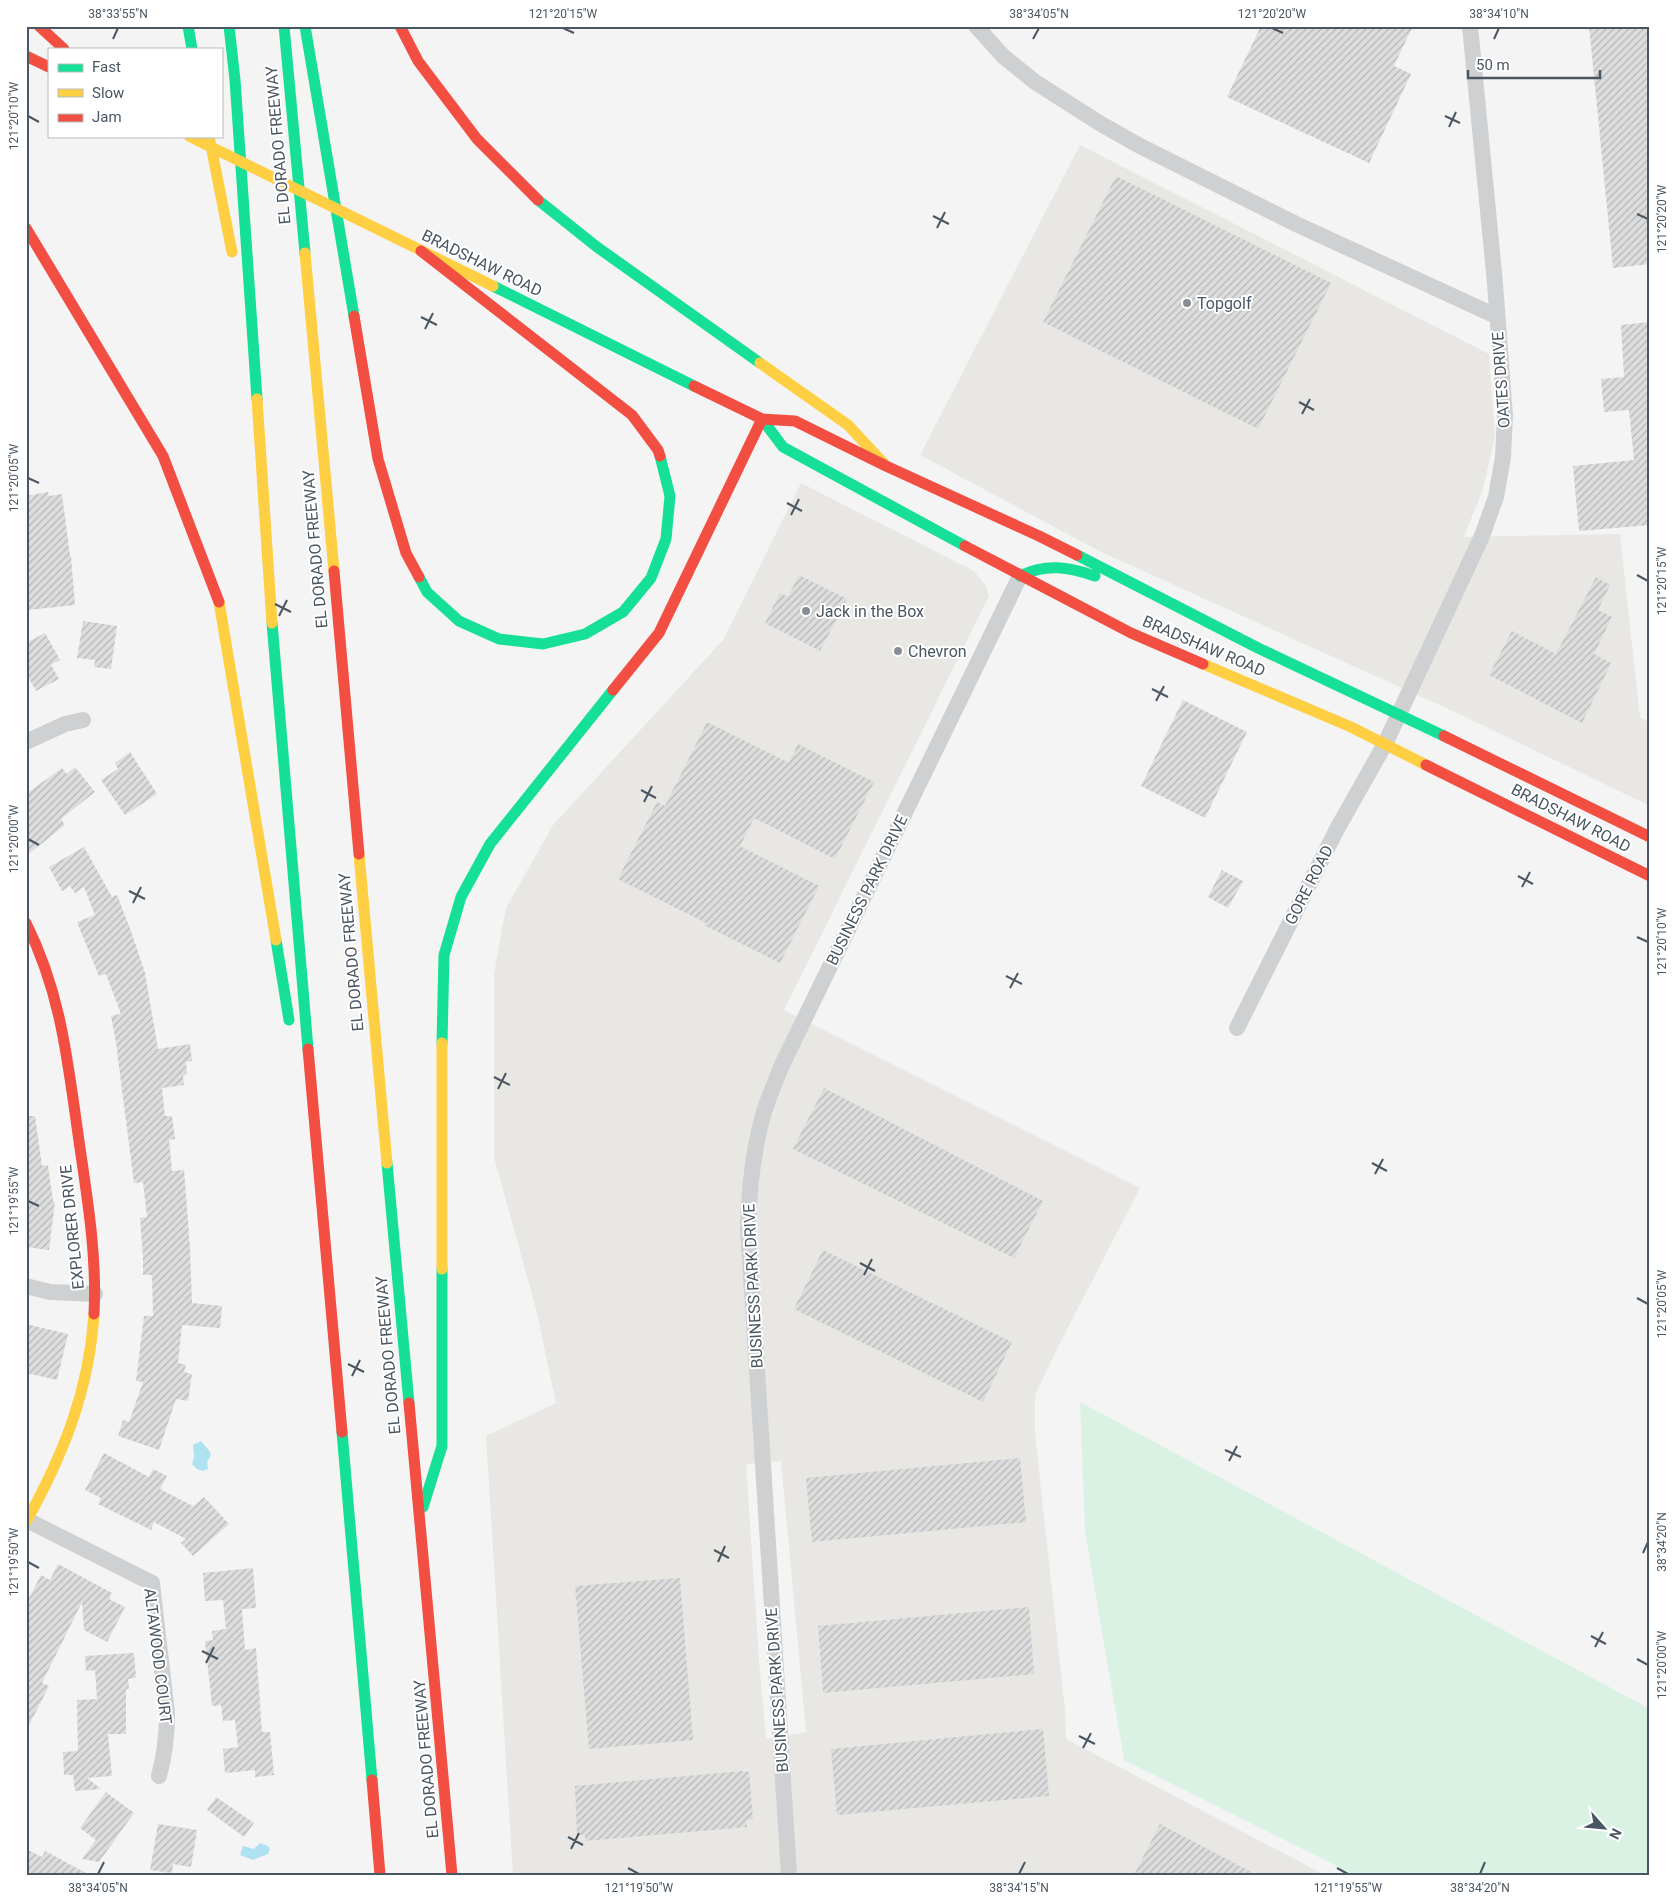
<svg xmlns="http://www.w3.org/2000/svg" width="1676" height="1901" viewBox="0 0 1676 1901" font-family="Roboto,sans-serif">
<defs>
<pattern id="building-hatch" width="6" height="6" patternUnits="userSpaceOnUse" patternTransform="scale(1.25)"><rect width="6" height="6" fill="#ddddde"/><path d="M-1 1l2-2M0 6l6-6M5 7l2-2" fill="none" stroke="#b5b6b7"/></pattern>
</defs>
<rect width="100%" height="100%" fill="#f4f4f4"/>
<path fill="#e8e7e3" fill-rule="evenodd" d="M1080,145L1489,354L1495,436L1483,489L1464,537L1620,534L1640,718L1650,722V806L1455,712L1101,552L920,455Z
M801,483L974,571L986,586L989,596L784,1010L1140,1188L1058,1347L1035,1395V1434L1065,1709L1066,1739L1325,1875H513L486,1436L556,1403L536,1309L494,1157V974L506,908L553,825L723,640ZM781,1461L806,1732L766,1739L759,1661L746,1464Z"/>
<path fill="#d9f2e3" d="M1080,1402L1650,1709V1875H1355L1124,1760L1085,1532Z"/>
<path fill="#aee2f0" d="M201,1441L211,1453L210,1457L207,1462L208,1469L203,1471L197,1469L192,1464L194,1457L193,1445Z
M260,1843L268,1846L270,1849L268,1854L253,1860L240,1855L243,1846L254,1849Z"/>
<path fill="url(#building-hatch)" d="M1261,26H1413L1394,66L1411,74L1369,163L1227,97Z
M1589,26H1650V264L1613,268Z
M1116,176L1331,283L1258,429L1043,322Z
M1650,322V525L1579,531L1573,466L1634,460L1629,410L1604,412L1601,379L1624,377L1621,325Z
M48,492L49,496L62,494L70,556H71L75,605L28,610L26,598V496Z
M799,575L847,599L820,651L765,623L780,593L788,597Z
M1596,577L1610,585L1598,610L1612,617L1594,654L1611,663L1582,723L1489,675L1512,631L1556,654Z
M83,621L117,626L111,669L94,667L95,660L77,658Z
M45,633L60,660L51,665L59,679L36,691L26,673V643Z
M1183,700L1247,732L1205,818L1141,786Z
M707,722L789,763L798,744L874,782L835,859L754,818L740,846L819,886L780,963L704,925L706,923L618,879L657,802L665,806Z
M130,752L157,794L125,815L101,780L118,769L115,763Z
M75,767L95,792L61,819L65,825L26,856V794L62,768L67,774Z
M84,847L112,897L117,895L131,931L145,973L158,1049L190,1044L192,1061L186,1062L187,1073L183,1076L184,1085L162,1088L165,1116H172L175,1139L169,1140L172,1171L184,1170L190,1248L192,1303L222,1306L220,1328L182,1325L178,1363L186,1365L184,1372L192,1374L188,1401L176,1399L159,1450L118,1436L123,1420L129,1422L143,1382L136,1381L144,1316H153L152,1275H143V1256L140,1218L147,1217L143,1182L134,1183L116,1043L111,1016L121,1014L106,974L99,976L77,922L95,915L84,887L75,893L70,886L62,891L49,867Z
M1222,870L1243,881L1228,908L1208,897Z
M824,1088L1043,1201L1014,1258L793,1149Z
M26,1116H35L42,1166L48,1165L53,1201L55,1202L49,1250L26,1247Z
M823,1250L1012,1342L983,1402L794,1309Z
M26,1324L68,1334L57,1380L26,1373Z
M104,1453L149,1477L153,1469L167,1476L160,1489L193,1506L204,1497L229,1524L193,1556L181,1543L186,1539L154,1522L151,1530L98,1504L101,1498L85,1490Z
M1020,1458L1026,1522L812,1542L806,1478Z
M58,1564L112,1593L109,1599L125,1607L107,1642L84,1630L82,1602L42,1683L49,1686L26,1731V1604L41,1575L50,1580Z
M253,1568L256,1608L242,1609L245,1650L256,1648L262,1732H270L274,1775L255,1777V1770L225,1773L223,1749L238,1747L235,1720L223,1721L221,1705L212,1706L205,1641L213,1640L212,1631L226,1629L223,1600L205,1601L203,1573Z
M680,1578L693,1740L589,1749L575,1586Z
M1029,1607L1034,1674L823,1693L818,1626Z
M134,1653L136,1678L128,1679L129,1689H126V1734H108L112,1776L87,1778L101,1789L75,1791L73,1775H64L63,1752L78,1751L77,1700L97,1699L95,1670L86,1671L85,1656Z
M1043,1729L1049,1796L837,1815L831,1749Z
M742,1771L749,1772L753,1819L746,1820L747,1827L585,1841V1835H577L575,1786Z
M106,1792L134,1813L99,1862L82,1859L96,1840L80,1828Z
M216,1797L254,1823L244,1837L207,1810Z
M158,1824L197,1830L191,1867L173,1864L172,1873L150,1870Z
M1160,1824L1257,1875H1134Z
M26,1849L42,1857L45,1851L90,1875H26Z"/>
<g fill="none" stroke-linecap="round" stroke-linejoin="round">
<path stroke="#ced0d2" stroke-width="16" d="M976,26L1003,56L1035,82L1101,124L1140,146L1296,224L1496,316
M26,742L65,724L83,720
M1237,1028L1337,829L1385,744L1482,536L1496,497L1503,457L1505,416L1495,283L1470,26
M26,1286L50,1292L95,1294
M27,1520L152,1583L167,1713C167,1735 165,1754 159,1776
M789,1875L748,1228C749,1188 753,1150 764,1112C769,1096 776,1080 782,1065L1020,576"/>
<path stroke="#16e098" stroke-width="11" d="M188,26L192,49
M229,26L235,80L257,399
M284,26L305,253
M305,26L354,316
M538,200L597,247L760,363
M493,286L694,386
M762,419L783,447L965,546
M1077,555L1258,648L1444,736
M1020,576C1046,563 1069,567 1095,576
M419,577L427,592L459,621L499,639L543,644L585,634L623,612L651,578L666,539L670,496L660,456
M272,623L308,1049
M276,940L289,1020
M442,1043L444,955L461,897L490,844L613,690
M387,1163L409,1403
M342,1432L372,1780
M423,1507L442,1446V1269"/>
<path stroke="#ffcf43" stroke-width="11" d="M189,136L493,286
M209,136L232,252
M305,253L334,571
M760,363L848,425L886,466
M257,399L272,623
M219,602L276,940
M1203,664L1351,727L1426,765
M359,854L387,1163
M442,1043V1269
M26,1522C63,1455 89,1392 94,1314"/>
<path stroke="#f24e42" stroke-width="11" d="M39,26L64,49
M400,26L418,61L477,139L538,200
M26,56L49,67
M26,228L163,456L219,602
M421,251L632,415L658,450L660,456
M354,316L378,459L406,553L419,577
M694,386L762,419L795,421L886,466L1039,536L1077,555
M965,546L1131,633L1203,664
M334,571L359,854
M613,690L659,633L762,419
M1444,736L1650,837
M1426,765L1650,876
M26,923C63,997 68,1067 80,1148C88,1203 97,1258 94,1314
M308,1049L342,1432
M409,1403L452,1875
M372,1780L380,1875"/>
</g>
<path fill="none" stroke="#4a5661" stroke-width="2" d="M563,28L574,33M1272,28L1283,33M113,39L118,28M1033,39L1039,28M1494,39L1499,28M28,116L39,122M1445,116L1460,123M1449,127L1456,112M1637,214L1648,219M933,216L949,224M937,228L945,212M421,317L437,325M425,329L433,313M1299,402L1314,410M1302,414L1310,399M28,478L39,483M787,503L802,511M791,515L799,499M1637,575L1648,581M275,604L291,612M279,616L287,600M1152,689L1168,697M1156,701L1164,686M641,790L656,798M644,802L652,786M28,839L39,845M1518,876L1533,884M1522,887L1530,872M129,891L145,899M133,903L141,887M1637,937L1648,942M1006,976L1022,984M1010,988L1018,973M494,1077L510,1085M498,1089L506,1073M1372,1163L1387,1171M1375,1174L1383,1159M28,1201L39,1206M860,1263L875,1271M864,1275L872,1259M1637,1298L1648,1304M348,1364L364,1372M352,1376L360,1360M1225,1450L1241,1457M1229,1461L1237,1446M714,1550L729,1558M1643,1553L1648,1542M28,1562L39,1568M718,1562L725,1546M1591,1636L1606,1644M1595,1647L1603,1632M202,1651L218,1659M1637,1659L1648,1665M206,1663L214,1647M1079,1736L1095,1744M1083,1748L1091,1733M568,1837L583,1845M571,1849L579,1833M628,1868L639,1874M1337,1868L1348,1874M98,1874L104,1862M1019,1874L1025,1862M1480,1874L1485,1862"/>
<g fill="#868d94" stroke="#fff" stroke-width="2">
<circle cx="1187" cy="303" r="5"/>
<circle cx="806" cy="611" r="5"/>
<circle cx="898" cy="651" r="5"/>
</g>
<g text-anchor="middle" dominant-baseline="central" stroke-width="4" stroke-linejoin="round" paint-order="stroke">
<g font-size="16" fill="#4a5661" stroke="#fff">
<text transform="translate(278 145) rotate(-95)">EL DORADO FREEWAY</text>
<text transform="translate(482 263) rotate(26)">BRADSHAW ROAD</text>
<text transform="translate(1501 380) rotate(-94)">OATES DRIVE</text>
<text transform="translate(315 549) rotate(-95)">EL DORADO FREEWAY</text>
<text transform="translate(1204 646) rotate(23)">BRADSHAW ROAD</text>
<text transform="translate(1571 818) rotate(27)">BRADSHAW ROAD</text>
<text transform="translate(1309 885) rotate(-63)">GORE ROAD</text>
<text transform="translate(867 890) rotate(-64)">BUSINESS PARK DRIVE</text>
<text transform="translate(351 952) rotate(-95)">EL DORADO FREEWAY</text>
<text transform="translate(72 1227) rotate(-96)">EXPLORER DRIVE</text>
<text transform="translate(753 1286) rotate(-93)">BUSINESS PARK DRIVE</text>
<text transform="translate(388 1355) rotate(-95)">EL DORADO FREEWAY</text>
<text transform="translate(158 1656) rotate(83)">ALTAWOOD COURT</text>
<text transform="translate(777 1690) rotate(-94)">BUSINESS PARK DRIVE</text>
<text transform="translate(426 1759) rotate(-95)">EL DORADO FREEWAY</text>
</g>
<g font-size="16" fill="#4a5661" stroke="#fff" text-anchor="start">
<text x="1197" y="303">Topgolf</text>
<text x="816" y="611">Jack in the Box</text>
<text x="908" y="651">Chevron</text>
</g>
</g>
<rect width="1676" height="1901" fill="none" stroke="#ffffff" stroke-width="55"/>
<rect x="48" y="48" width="175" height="90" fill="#ffffff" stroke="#b7bbc0"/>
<rect x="58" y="64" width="25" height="8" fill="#16e098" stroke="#b7bbc0"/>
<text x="92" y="72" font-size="15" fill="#4a5661">Fast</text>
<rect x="58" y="89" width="25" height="8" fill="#ffcf43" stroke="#b7bbc0"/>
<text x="92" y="98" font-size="15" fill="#4a5661">Slow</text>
<rect x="58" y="114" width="25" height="8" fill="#f24e42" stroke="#b7bbc0"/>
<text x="92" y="122" font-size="15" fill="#4a5661">Jam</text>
<g transform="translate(1604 1828) rotate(117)" stroke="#ffffff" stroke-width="4" paint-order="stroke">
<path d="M0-4L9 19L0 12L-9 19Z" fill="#4a5661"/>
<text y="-8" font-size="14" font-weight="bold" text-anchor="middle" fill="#4a5661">N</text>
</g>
<path d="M1468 70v8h132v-8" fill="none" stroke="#4a5661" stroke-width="2.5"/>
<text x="1476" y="70" font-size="15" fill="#4a5661" stroke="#ffffff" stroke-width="4" paint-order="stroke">50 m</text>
<rect x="28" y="28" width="1620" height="1846" fill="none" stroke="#4a5661" stroke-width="2"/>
<g font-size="12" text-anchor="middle" fill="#4a5661">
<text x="118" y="18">38°33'55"N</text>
<text x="563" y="18">121°20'15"W</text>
<text x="1039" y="18">38°34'05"N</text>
<text x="1272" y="18">121°20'20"W</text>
<text x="1499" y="18">38°34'10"N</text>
<text transform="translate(14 116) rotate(-90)" y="4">121°20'10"W</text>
<text transform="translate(1662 219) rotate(-90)" y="4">121°20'20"W</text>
<text transform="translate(14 478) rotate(-90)" y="4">121°20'05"W</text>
<text transform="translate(1662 581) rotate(-90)" y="4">121°20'15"W</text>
<text transform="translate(14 839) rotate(-90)" y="4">121°20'00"W</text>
<text transform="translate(1662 942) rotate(-90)" y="4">121°20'10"W</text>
<text transform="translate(14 1201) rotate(-90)" y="4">121°19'55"W</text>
<text transform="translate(1662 1304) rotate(-90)" y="4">121°20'05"W</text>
<text transform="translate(1662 1542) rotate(-90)" y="4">38°34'20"N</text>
<text transform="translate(14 1562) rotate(-90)" y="4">121°19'50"W</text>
<text transform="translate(1662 1665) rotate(-90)" y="4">121°20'00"W</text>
<text x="98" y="1892">38°34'05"N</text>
<text x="639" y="1892">121°19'50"W</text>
<text x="1019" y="1892">38°34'15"N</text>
<text x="1348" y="1892">121°19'55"W</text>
<text x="1480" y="1892">38°34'20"N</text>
</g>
</svg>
